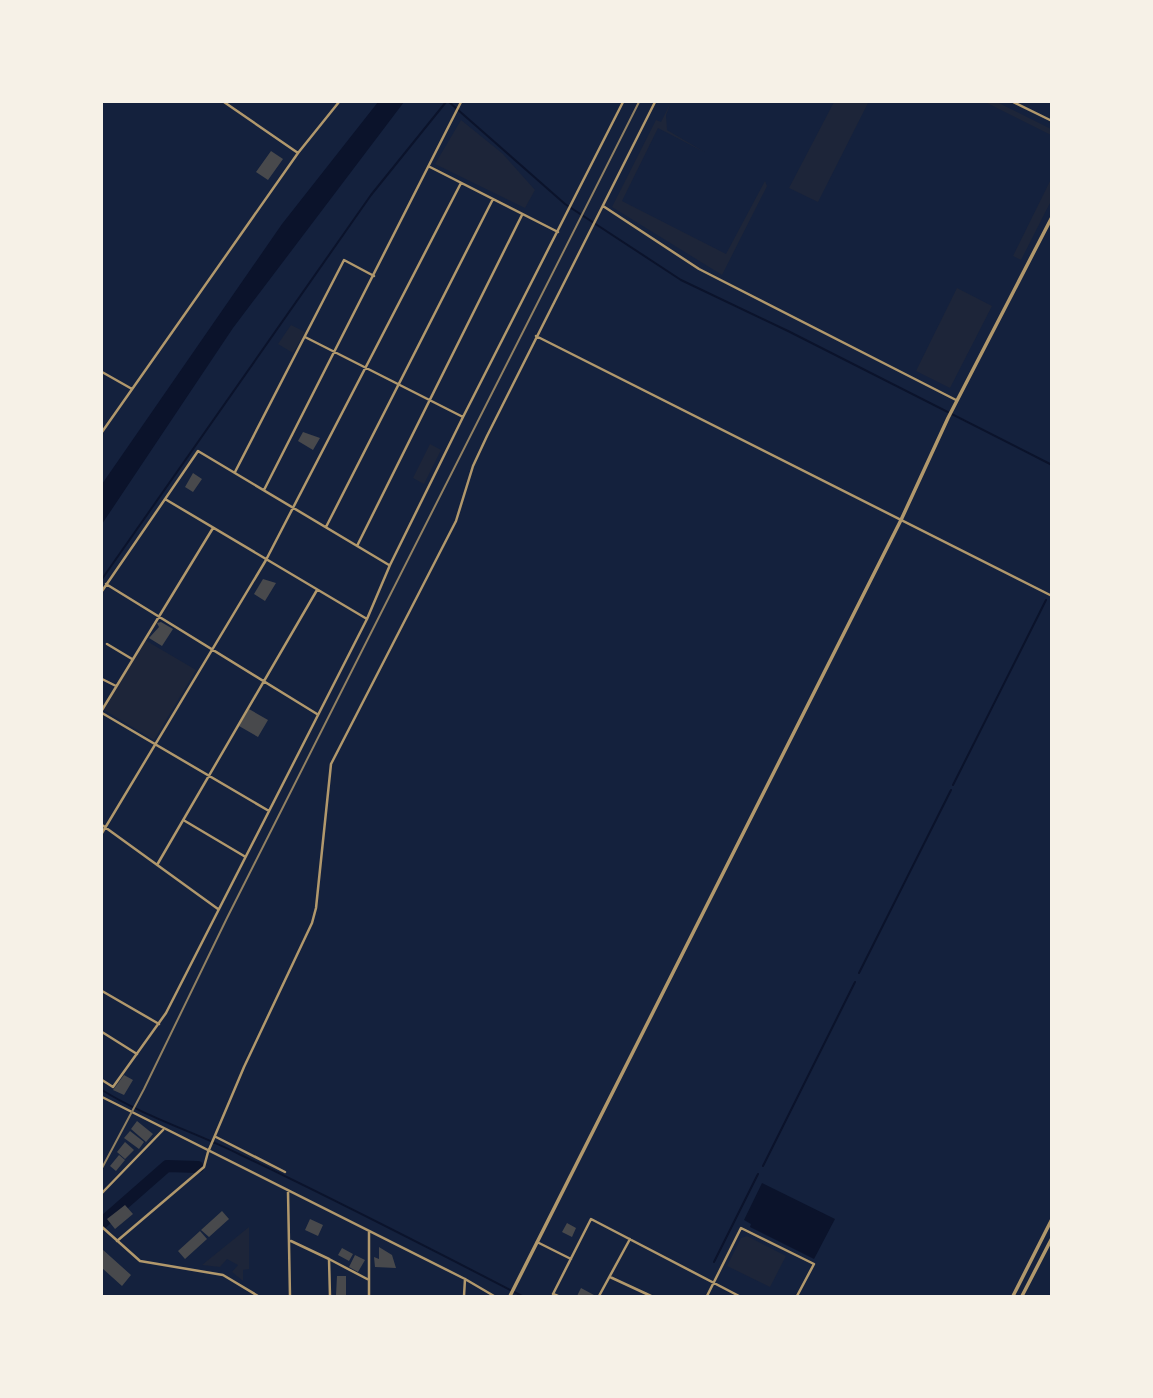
<svg xmlns="http://www.w3.org/2000/svg" width="1153" height="1398" viewBox="0 0 1153 1398" font-family="Barlow,sans-serif">
<rect width="100%" height="100%" fill="#14213d"/>
<path fill="#1d2539" d="M671,102L666,115L667,130L706,153L658,128L622,201L726,254L765,181L767,186L722,275L612,207L656,120L661,122Z
M834,102L868,103L818,202L789,188Z
M985,102H997L1051,129V135Z
M461,120L503,154L535,190L525,208L435,164Z
M1051,179V201L1021,260L1013,256Z
M957,288L992,306L950,388L916,371Z
M291,325L305,332L293,353L278,344Z
M430,444L441,450L424,484L413,478Z
M145,640L196,670L154,740L104,710Z
M249,1227V1269L243,1270V1281L232,1272L238,1265L227,1259L220,1267L202,1265Z
M747,1236L786,1256L770,1287L727,1266L741,1238Z"/>
<path fill="#0b132b" d="M378,102H404L233,328L102,524V484L282,224Z
M762,1183L835,1219L814,1259L750,1227L751,1224L744,1220Z"/>
<g fill="none" stroke-linecap="round" stroke-linejoin="round">
<path stroke="#0b132b" stroke-width="2" d="M449,102L565,204L681,280L788,331L1052,465
M102,579L371,195L446,102
M1051,591L1052,589
M953,785L1046,600
M859,973L951,790
M102,1090C145,1117 195,1132 241,1155C336,1200 429,1248 522,1296
M763,1166L855,982
M714,1262L758,1174"/>
<path stroke="#0b132b" stroke-width="12" d="M102,1223L167,1166L198,1167"/>
</g>
<path fill="#48494c" d="M271,151L283,159L268,180L256,172Z
M303,432L320,438L313,450L298,441Z
M193,473L202,479L193,492L185,487Z
M263,579L276,583L265,601L254,594Z
M161,622L173,629L162,646L149,638L159,627L157,623Z
M249,709L268,720L258,737L239,726Z
M124,1075L133,1080L124,1095L113,1090Z
M137,1121L153,1134L146,1142L131,1129Z
M130,1131L144,1142L139,1149L124,1138Z
M125,1142L134,1150L125,1159L117,1152Z
M119,1155L125,1160L116,1171L110,1166Z
M125,1205L133,1214L115,1229L107,1219Z
M222,1211L229,1219L209,1237L201,1230Z
M310,1219L323,1225L318,1236L305,1230Z
M567,1223L576,1228L572,1237L562,1232Z
M200,1231L207,1239L185,1259L178,1251Z
M379,1247L392,1255L396,1268L375,1267L374,1257L379,1259Z
M342,1248L353,1254L349,1261L338,1255Z
M102,1249L131,1275L122,1286L102,1268Z
M355,1255L365,1260L358,1272L349,1267Z
M337,1276H346V1295H336Z
M581,1288L594,1295L593,1296H577Z"/>
<g fill="none" stroke-linecap="round" stroke-linejoin="round">
<path stroke="#b1986c" stroke-width="2.5" d="M224,102L298,153
M1013,102L1052,121
M430,167L558,232
M603,206L699,269L956,400
M536,336L1052,596
M305,337L463,417
M102,372L132,389
M102,432L298,153L339,102
M235,472L344,260L374,276
M264,490L461,102
M165,499L367,619
M326,527L493,199
M357,546L522,215
M106,584L317,714
M102,591L198,451L389,565
M107,644L132,659
M102,679L116,686
M102,710L213,528
M102,713L269,811
M185,821L244,856
M102,825L218,909
M102,833L266,560L461,183
M157,865L317,590
M102,991L159,1024
M102,1032L137,1054
M102,1080L113,1087L166,1013L367,619L390,565L463,417L623,102
M102,1097L465,1279L494,1296
M216,1137L285,1172
M288,1192L290,1296
M102,1193L163,1130
M102,1227L140,1261L223,1275L258,1296
M117,1241L204,1167L208,1152L244,1067L312,923L316,908L331,764L456,521L473,466L487,436L655,102
M291,1241L329,1259L330,1296
M537,1242L571,1259
M329,1259L369,1280V1296
M610,1277L651,1296
M369,1280V1232
M464,1296L465,1279
M558,1296L553,1294L591,1219L739,1296
M599,1296L630,1239
M707,1296L741,1228L814,1264L797,1296"/>
<path stroke="#b1986c" stroke-width="3.5" d="M510,1296L901,520L948,418L1052,217
M1013,1296L1052,1219
M1022,1296L1052,1238"/>
<path stroke="#918062" stroke-width="2" d="M102,1168L144,1089L227,918L639,102"/>
</g>
<rect width="1153" height="1398" fill="none" stroke="#f6f1e7" stroke-width="206"/>
</svg>
